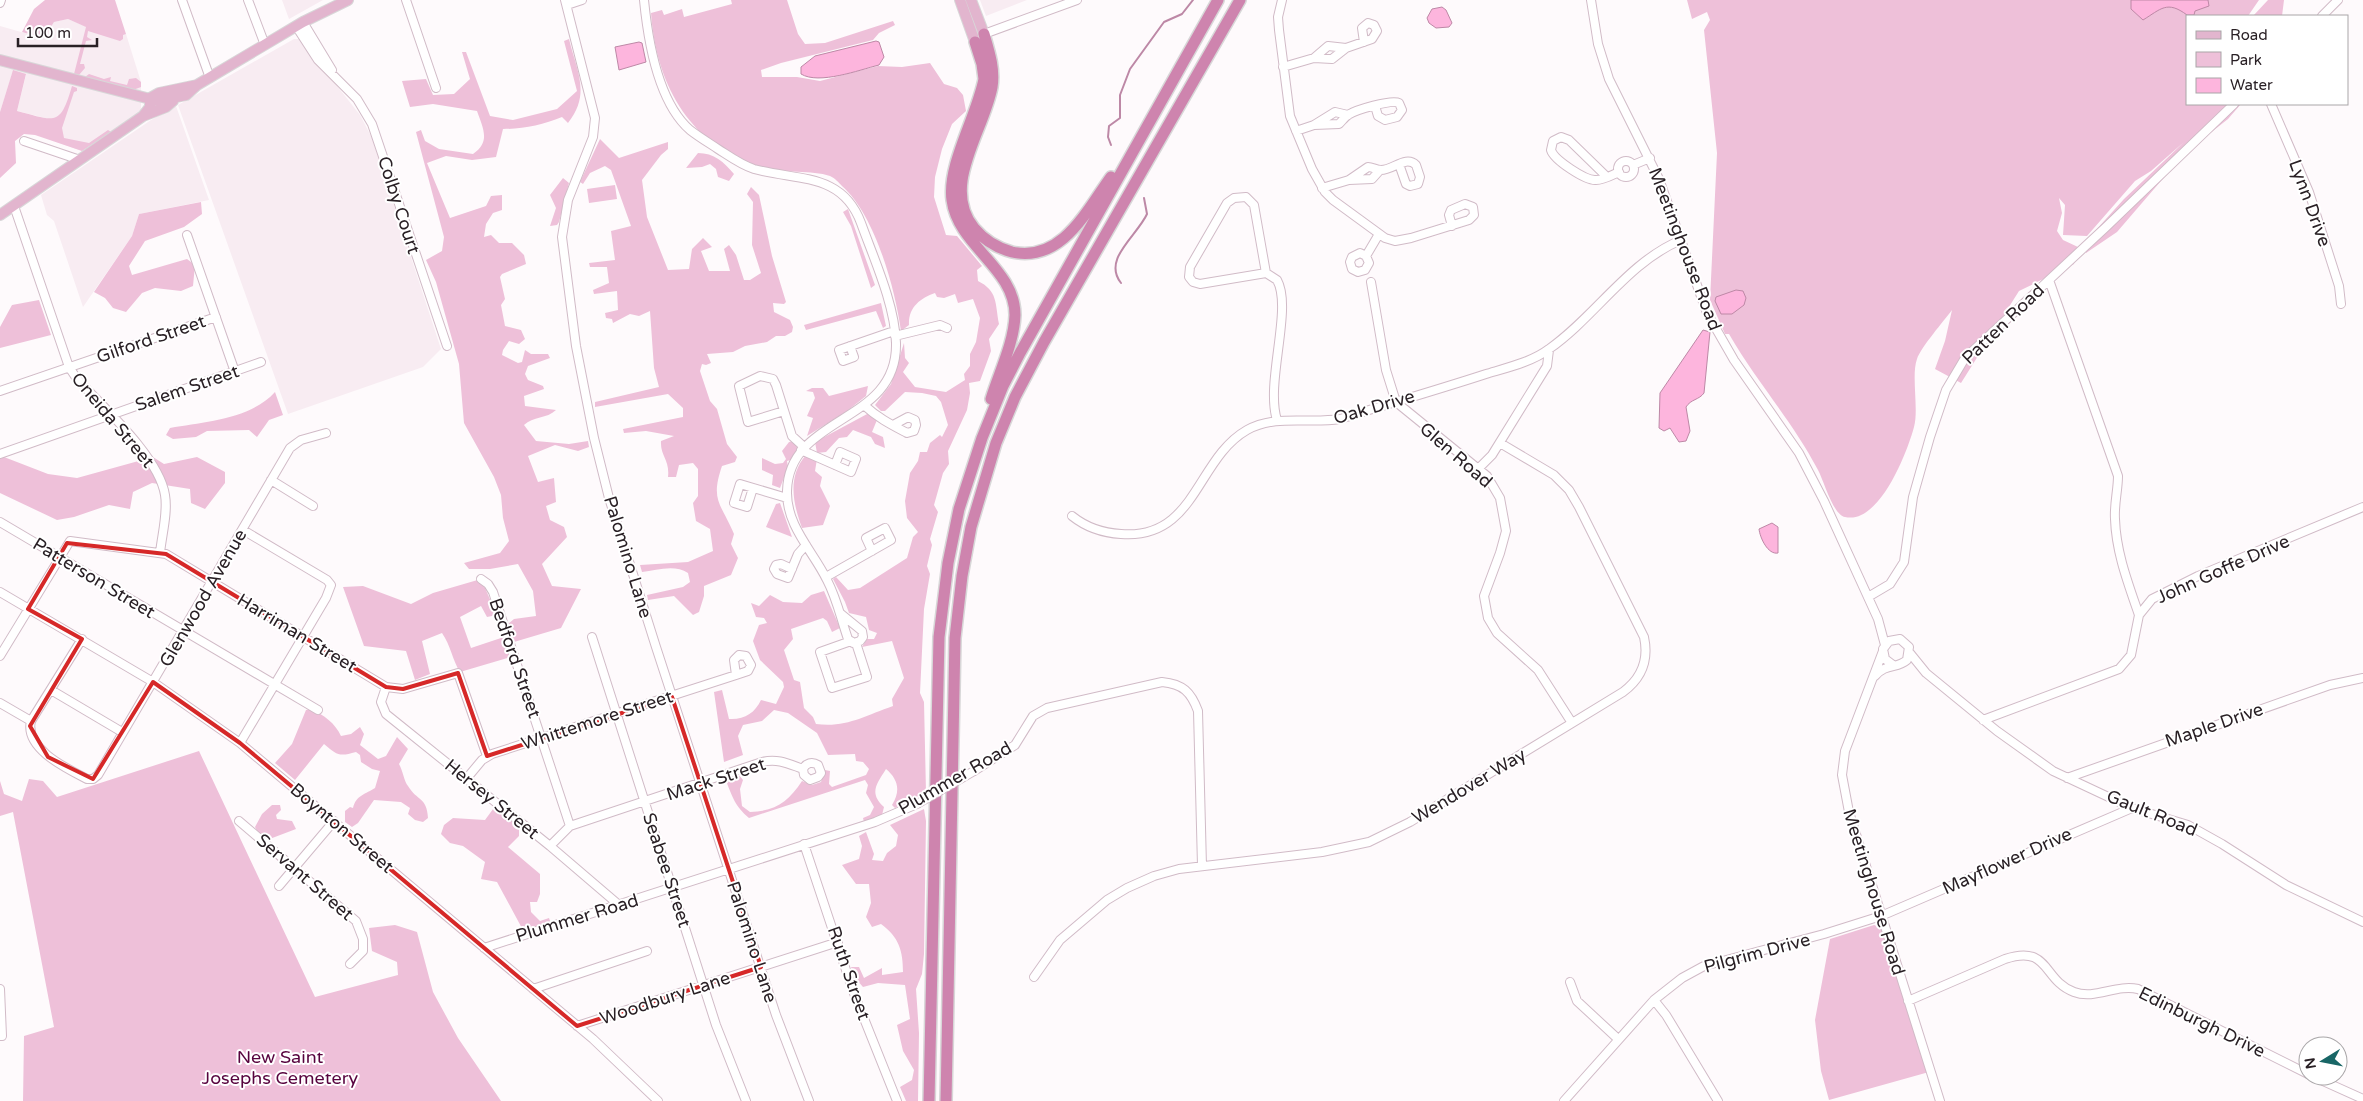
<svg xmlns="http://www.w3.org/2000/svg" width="2363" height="1101" viewBox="0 0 2363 1101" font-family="'Varela Round',sans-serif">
<rect width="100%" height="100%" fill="#fefafc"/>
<path fill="#f8ecf2" d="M282,0H323L289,19Z
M980,0H1027L986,16Z
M68,19L87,27L119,35L126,34L141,82V111L82,151L57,142L49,119L17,111L26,75L12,74L0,112V26L42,38L46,35L54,22Z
M294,39H300L360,115L372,138L441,349L423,367L288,414L178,105Z
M176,106L209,200L139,214L132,236L83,307L54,221L47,215L41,195L151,120Z"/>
<path fill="#eec0d9" d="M45,0H115L126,34L123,35V39L120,41L88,31L87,37L92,40L86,41L80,64H84L85,68L79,75L74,74L86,27L68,19L54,22L46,35L42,38L22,32L34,9Z
M731,0H787L798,34L805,44L825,43L893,21L895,25L879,33L873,40L781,63L761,70L762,77H797L820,81L878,66L902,67L930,63L944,84L957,88L963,95L966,111L952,124L942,149L935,177L934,197L946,235L957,236L982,266L977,270L978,281C998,291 995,303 999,324L989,339L991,351L980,381L969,383L970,393L967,410L948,451L949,464L943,473L934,505L938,512L930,539L932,545L927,566L930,574L924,609L920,693L924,702L926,792L895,808L892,805C901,791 898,779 886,769C876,785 869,793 884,807L882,815L864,822L863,818L870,815L874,807L866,793L868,785L865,780L749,818C735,806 733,798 726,781L739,775L743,780L740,789L742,806L750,812C776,811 788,802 802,781L812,785L821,782L825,770L830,771L829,784L832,787L866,775L869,769L863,762L856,761L855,754L828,755L817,733L788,713L774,710L762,721L743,725L738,736L743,755L724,762L714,692L722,690L729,719C744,720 755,713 761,700L776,704L784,687L783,682L760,660L753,641L759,625L767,623L764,618L756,617L751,603L759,606L770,595L783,602L802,603L811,595L824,591L840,628L832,632L827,621L823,618L791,629L793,639L784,650L794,680L800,682L804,708L813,717L816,724C846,728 864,716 893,706L892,699L904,678L892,641L862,647L867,639H874L877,633L869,630L866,617L849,613L845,602L833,579L836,577L848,590L860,588L907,558L913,537L918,532L907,518L905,501L910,473L918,461L920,452H927L930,443L940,435L942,437L948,425L941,402L936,396L922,393L905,392L885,411H881L875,405L891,384L904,343L905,358L909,363L903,372L915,387L946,392L965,380L964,374L970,366V354L976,342L980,318L973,299L958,303L955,294L944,298L937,297L935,293C920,298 908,308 909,325L901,331C895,288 875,215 842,186C839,183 835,178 830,176C810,169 777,175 755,166C687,141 656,82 651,13L662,10L664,15L682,9L684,17L732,4Z
M1687,0H2259L2248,16H2187V104H2241L2228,119L2185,153L2117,232L2086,253V241L2124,199L2184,142L2151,171L2135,181L2087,236L2063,235L2065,205L2059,198L2062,213L2057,231L2063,240L2078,247L2074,264L2019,291L1961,383L1935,369L1945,341L1952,310C1944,321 1921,347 1917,359C1911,375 1919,409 1914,427C1907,453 1879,525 1845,517C1833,515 1824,481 1818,470C1793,422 1756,381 1729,334H1725L1710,300L1717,153L1704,30L1710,20L1707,12L1692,19Z
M2268,0H2284L2282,16H2253Z
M569,39C577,72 591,94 568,123L562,117C543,125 523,129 503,129L496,157L472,160L446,156L427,163L450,218L486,206L491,196L502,195V210L493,213L486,224L484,237L491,235L499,243H512L524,255L526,264L502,274L500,277L505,299L501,305L505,326L521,330L525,339L519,344L509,341L503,350L502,355L518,363L522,362L525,350L531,354H548L550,358L528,366L525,374L528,380L543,386L544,389L524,396L525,406L556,410C547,419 533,416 524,425L536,441L569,444L588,441L589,447L578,451L555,445L528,456L538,482L554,478L556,502L546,506L550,520L564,527L567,537L542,564L552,586L581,589L561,628L514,642L508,624L514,619L536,616L533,591L518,564L490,569H469L464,563L500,553L509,541L503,518L501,495L494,477L464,423L459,364L436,282L426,260L442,251L444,237L416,132L421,130L425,141L439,149L473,154C491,142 483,128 477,111L433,104L410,107L402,81L426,79L433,95L454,94L470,79L462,52H466L490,116L513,120L557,109L577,91L564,41Z
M13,70L26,74L17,111C56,121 60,127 72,86L77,88V91L74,92L62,128L64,138L89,143L108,130L111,132L82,151L35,135L24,134L15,141L16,163L0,178V112Z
M89,74L104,79L111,77L110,81L127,85L129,79L136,78L141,82V87L133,90L85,77Z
M600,139L619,158L668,142V149L661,155L642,180L647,217L668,270L689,269L692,249L703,238L712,247L701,251L709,271H730L724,249L729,245L736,255L744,280H750L761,273L752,245L753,202L747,194L751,187L759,195L772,256L786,302L784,304L773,303L774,312L790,320L793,327L792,332L785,336H776L767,342L745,346L733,352L707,354L711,363L706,365L702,364L700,371L710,401L717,409L727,444L737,457L735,462L722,466C710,501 721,503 734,534L731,544L738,558L731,575L704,586V596L699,612L693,615L674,596L648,600L647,595L683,587L690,582L688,573C675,564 657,570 642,572L640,565L688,562L713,551L710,529L696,521L693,503L698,496V469L693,463L679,465L676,477H668C670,460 660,456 661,441L674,436L646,431L624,433L623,429L683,417V408L668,394L595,407V402L659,387L654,368L650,311L639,316L630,314L613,323L612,319L606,318L605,313L618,310L617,291L594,294L593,290L609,283L607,267H590L589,263L615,260L611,231L631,226L611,170L605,166L590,173L583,184L580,182Z
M698,153C714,153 724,162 734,174L729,181L718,177L716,169L710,164L702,167L686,168Z
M563,178L569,183L559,222L557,225L550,226L556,208L550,195Z
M615,185L617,199L589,203L587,189Z
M201,202L202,214L184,227L145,241L129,266L132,275L187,259L195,265L193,286L181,291L155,288L142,293L126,312L113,308L105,298L94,292L132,236L139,214Z
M848,209L875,285L871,288L851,226L843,212Z
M39,300L51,335L0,348V327L12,305Z
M881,303L886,326L883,328L876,311L806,330L804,325Z
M868,386L866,396L847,411L807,436L813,418L807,416L815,398L813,392L806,391L812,388H823L829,396Z
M275,392L283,415L269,420L257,437L249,430L207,431L196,437L173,439L166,435L170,428C205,422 251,419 275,392Z
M869,413L877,420L872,432L883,437L885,448L875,444L871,437L853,430L847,437L839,438L826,452L817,453L815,442Z
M794,441L798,450L794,459L787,461L788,467L780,488L772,485L773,475L762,470V458L775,464L783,463L786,459L782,451L789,442Z
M806,455L817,459L815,471L822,477L820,486L830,506L823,525L802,528C793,503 787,477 806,455Z
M4,457L48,474L77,478L153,457L164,464L197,457L225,472V483L205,509L191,503L190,489L152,483L133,492L130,509L109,505L74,517L57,520L0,493V459Z
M780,503L792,537L766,527L776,504Z
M481,579L497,615L487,617L481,606L460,617L471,648L504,637L511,657L460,672C452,659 451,646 442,633L422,641L430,674L415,680L406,651L364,646L343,587L363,586L411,604L433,593Z
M311,709C324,715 335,723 341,736L351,734L360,727L364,734L360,745L378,759L386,756L397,737L408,749L399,764C403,771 404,781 408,786C417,801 427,797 428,818L423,822L415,820L408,814L410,808L401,802L374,800L358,823L352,827L345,822V811L350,807L353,808C356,795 366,794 375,788L380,771L372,769L361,762L360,755L356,752C339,757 337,755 324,744L295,780L275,763L292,744L306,710Z
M199,751L315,997L398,975L397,962L372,951L369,928L395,925L417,932L433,992L458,1038L501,1101H23L24,1036L54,1027L13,812L0,816V781L4,794L22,801L29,779L43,781L57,797Z
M272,805H280L281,810L276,815L277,819L292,821L296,829L267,840L260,836L255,827L262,814Z
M496,805L519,825V836L508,847L540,874V894L537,902H530L531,912L540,921L549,918L551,924L524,932L497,882L481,879L485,862L463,846L450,843L441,834L444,825L453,818L485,820Z
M924,809L926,821L924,954L922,974L916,989L919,1033L918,1101H906L900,1087L912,1080L914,1070L903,1051L897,1025L910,1019L905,985L878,983L863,987L856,979L851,967H859L864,978L882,968V975L903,972C903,951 899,937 881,924L872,927L866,917L871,903L869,884H856L842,865L859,859L862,846L859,836L866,832L874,854L872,860L883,861L887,853L896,846L898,835L890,825Z
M1874,925L1881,927L1929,1072L1829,1100L1821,1071L1815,1020L1830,939Z"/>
<path fill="#fdb5dd" stroke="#bd88a6" d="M2131,0H2208L2209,6L2195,11L2194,15H2187C2167,0 2161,9 2143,20L2131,9Z
M1442,7L1446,10L1452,23L1449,27L1436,28L1429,23L1427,18L1432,9Z
M876,41L879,42L884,57L879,65C859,70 819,85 801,74V67L815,56Z
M639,42L642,43L646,62L619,70L615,47Z
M1736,290L1743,291L1746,298L1744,305L1732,314H1721L1715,301L1716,297Z
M1703,330L1710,332L1704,393C1699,400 1691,399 1686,407L1690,431L1686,441L1679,442L1670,428L1664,431L1659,428L1660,393Z
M1772,523L1778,527V553C1768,555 1760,538 1759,529Z"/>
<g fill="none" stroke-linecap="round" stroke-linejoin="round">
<path stroke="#bd88a6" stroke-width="2" d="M1111,145L1108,137L1109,126L1120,118V95L1130,69L1164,22L1182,14L1193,0
M1121,283C1102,259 1137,236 1147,214L1144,198"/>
<g stroke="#d1bbc7" stroke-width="10">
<path id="minor" d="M182,0L210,78
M248,0L265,45
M406,0L436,88
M565,0L595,118L593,137L568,200L562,237L576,346L594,438L609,498L656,647L776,1015L809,1101
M644,0C648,41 658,102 690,130C699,137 709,143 718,149C729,156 741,165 754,169C797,181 842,172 861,223C874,259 895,305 896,343C898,425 789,414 787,491C786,526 813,551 827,580C837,599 841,619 848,639L853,643L860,641L863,637L862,631L840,613
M1282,0L1278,17L1279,30L1290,116L1312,169L1325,192L1333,200L1385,238L1395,241L1411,238L1469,220L1474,215L1473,207L1465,204L1451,210L1449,215L1452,226
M1591,0L1598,44L1609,79L1659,179L1707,313L1734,360L1799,453L1824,501L1878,619L1885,645
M0,3L1,0
M567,5L582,0
M2322,16L2338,0
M303,22L332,70
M296,26L318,60L357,99L372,124L447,346
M984,34L1077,0
M1314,58L1328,46L1346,48L1372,39L1377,31L1374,25L1368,23L1362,28L1364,42
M1283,67L1314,58L1332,59L1346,48
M2271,104L2309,192L2339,286L2341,304
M1314,125L1339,124C1342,121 1345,117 1348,115C1355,110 1392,99 1399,103L1402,110L1397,117L1385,120L1378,116L1375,106
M1296,131L1314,125L1335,112L1348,115
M24,141L80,160
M1618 169a8 8 0 1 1 16 0a8 8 0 1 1-16 0Z
M1633,165L1650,158
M1607,177L1569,140L1561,137L1553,141L1551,150C1554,160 1586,181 1596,180C1604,180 1612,175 1619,172
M1349,180L1372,179L1380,170
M1322,188L1349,180L1368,167C1372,167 1377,170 1381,170C1393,170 1406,155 1416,165L1420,177L1418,184L1410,186L1406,184L1399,164
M14,206L69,367L77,379C103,407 159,457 165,495C168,513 162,534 160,553
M187,235L235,372
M1366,256L1369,263L1365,270L1358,272L1352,269L1350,262L1352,257L1360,253L1366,256L1379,234
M1266,273L1254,205L1246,197L1234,198L1227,203L1190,267L1189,277L1193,282L1200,284L1266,273L1277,280C1293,308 1265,383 1277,420
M2049,280L2118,476C2118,490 2114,504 2115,519C2116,552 2128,583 2139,615
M1371,282L1386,370L1396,402L1487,476L1500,498L1506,531L1500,553L1484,596L1488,618L1497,633L1538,670L1572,723
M895,336L940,325L947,328
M850,346L854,357L843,361L839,350L894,331
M0,391L216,317
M865,406C878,418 892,425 907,433L914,431L916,425L915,420L908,417L895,424
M784,411L748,422L739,386L760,376L773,379L776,385L792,436L804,447
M801,450L851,472L856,459L840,452L835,465
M0,454L261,362
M1478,469L1492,455L1547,366L1549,350
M271,480L313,506
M753,488L747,507L734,503L740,484L787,498
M1072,516C1087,528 1103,533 1121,534C1196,540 1196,459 1247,430C1276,414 1308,424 1340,419C1388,404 1437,390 1486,374C1506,368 1532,362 1549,349C1595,317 1628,262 1681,240
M0,522L318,710
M792,569L781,564L776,565L774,569L777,574L788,578L798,554L806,545
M826,577L891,540L885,528L866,538L872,551
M481,579L488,584L493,592L570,826
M0,592L153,682L240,743L593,1039L658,1101
M1868,597L1890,584L1904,562L1913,497L1930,437L1946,390L1965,358L2106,227L2234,104
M592,637L716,1025L746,1101
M851,641L820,652L832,688L867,677L856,643
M1883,651L1845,751L1842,775L1849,812L1940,1101
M1909,652L1926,673L1997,731L2053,771L2132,808L2188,825L2222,844L2286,885L2363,922
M0,656L70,541L166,554L386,687L403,689L458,673L487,756
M1875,676C1886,663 1897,669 1907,660L1909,647L1900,639L1889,641L1883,649L1885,659L1893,665
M386,687L381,702L386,714L550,846L619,905
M51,690L122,732
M0,703L31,721C24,749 68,769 87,779H93L98,775L290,448L301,440L326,433
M1983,720L2119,669L2131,655L2139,615L2152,599L2198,576L2363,507
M31,721L82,639
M240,743L326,598L331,585L327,580L243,530
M974,771L1015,745L1033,716L1047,708L1162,682C1183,684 1191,692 1198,711L1202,866
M467,778L482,760L492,754L736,675L748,671L751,665L746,656L739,655L734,660L736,675
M2067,778L2330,685L2363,678
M239,821L356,921L363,939V951L350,964
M804,844L853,991L897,1101
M550,846L570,826L762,762C778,758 789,764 803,769L804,775L810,780L818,777L821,773L818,765C812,761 806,763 803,769
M279,886L334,821
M484,948L875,822L917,804
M1034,977L1060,940L1107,900L1127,888L1154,876L1179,869L1322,852L1369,842L1410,822L1623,692C1642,678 1649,660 1644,637L1579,507L1569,490L1554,475L1500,443
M1570,982L1577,1001L1618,1039
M0,989L2,1036H0
M533,989L647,951
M1654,1000L1666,1015L1718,1101
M1908,1001L2005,959C2050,944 2042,980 2074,992C2095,1000 2116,984 2138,989L2308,1074
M577,1026L838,942
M2312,1076L2363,1099
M1564,1101L1654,1000L1682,978L1704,966L1824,934L1881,916L2132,808"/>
</g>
<g stroke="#d8d7d8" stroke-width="12">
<path id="major" d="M960,0L975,42
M971,0L984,34
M0,60L158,101L186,95L197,85L303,22L348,0
M150,98L159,93L197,85
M143,116L166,107L173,101
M0,215L143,116L150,107V98"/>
</g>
<g stroke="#d8d7d8" stroke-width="14">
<path id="highway" d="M984,34C989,51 995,69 992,87C984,131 940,186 974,228C984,240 997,248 1012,252C1062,263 1087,210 1111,177
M975,42L982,64L984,79C977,116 947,165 952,200C958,246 1015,268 1015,315C1014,343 999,373 991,399
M929,1101L939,637L948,563L959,509L982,438L1003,386L1020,353L1218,0
M946,1101L955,638L962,576L971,527L996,443L1015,397L1044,342L1240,0"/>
</g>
<use href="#minor" stroke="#fff" stroke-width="8"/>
<use href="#major" stroke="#e2b5ce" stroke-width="10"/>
<use href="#highway" stroke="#ce84ae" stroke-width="11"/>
<g stroke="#d1bbc7" stroke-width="10" stroke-linecap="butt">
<path id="minor-bridge" d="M917,804L974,771"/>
</g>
<use href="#minor-bridge" stroke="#fff" stroke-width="8"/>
</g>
<path fill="none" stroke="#d62828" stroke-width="4" stroke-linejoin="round" d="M67,543L166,554L386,687L403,689L458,673L487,756L672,697L761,967L577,1026L240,743L153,682L93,779L48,757L30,726L82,639L28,609Z"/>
<g text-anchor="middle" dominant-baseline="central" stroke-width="4" stroke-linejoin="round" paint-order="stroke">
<g font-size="18" fill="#292025" stroke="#fff">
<text transform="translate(2310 203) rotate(70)">Lynn Drive</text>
<text transform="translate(399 205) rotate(72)">Colby Court</text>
<text transform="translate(1685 249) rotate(69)">Meetinghouse Road</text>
<text transform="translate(2003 324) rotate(-44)">Patten Road</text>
<text transform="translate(151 339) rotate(-19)">Gilford Street</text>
<text transform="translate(187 388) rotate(-19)">Salem Street</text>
<text transform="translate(1374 407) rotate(-16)">Oak Drive</text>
<text transform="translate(113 420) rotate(50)">Oneida Street</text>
<text transform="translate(1456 455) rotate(41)">Glen Road</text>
<text transform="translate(628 557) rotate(73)">Palomino Lane</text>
<text transform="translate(2223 569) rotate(-24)">John Goffe Drive</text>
<text transform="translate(94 578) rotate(31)">Patterson Street</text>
<text transform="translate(203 598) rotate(-60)">Glenwood Avenue</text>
<text transform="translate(297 633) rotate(31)">Harriman Street</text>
<text transform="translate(515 658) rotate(71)">Bedford Street</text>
<text transform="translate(597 720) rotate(-18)">Whittemore Street</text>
<text transform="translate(2214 725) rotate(-19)">Maple Drive</text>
<text transform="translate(955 778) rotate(-30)">Plummer Road</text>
<text transform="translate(716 779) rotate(-18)">Mack Street</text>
<text transform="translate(1469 786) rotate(-31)">Wendover Way</text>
<text transform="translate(492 799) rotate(39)">Hersey Street</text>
<text transform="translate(2152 813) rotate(22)">Gault Road</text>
<text transform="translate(342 828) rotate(40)">Boynton Street</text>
<text transform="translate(2007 861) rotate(-24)">Mayflower Drive</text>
<text transform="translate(667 870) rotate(72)">Seabee Street</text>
<text transform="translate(305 877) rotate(41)">Servant Street</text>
<text transform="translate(1874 892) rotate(73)">Meetinghouse Road</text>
<text transform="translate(577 918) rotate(-17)">Plummer Road</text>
<text transform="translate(752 942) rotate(72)">Palomino Lane</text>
<text transform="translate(1757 953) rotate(-15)">Pilgrim Drive</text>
<text transform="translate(849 973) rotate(71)">Ruth Street</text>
<text transform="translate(665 998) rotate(-18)">Woodbury Lane</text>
<text transform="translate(2202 1022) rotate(26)">Edinburgh Drive</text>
</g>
<g font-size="18" fill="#57033e" stroke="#fff">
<text x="280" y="1057">New Saint<tspan x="280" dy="21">Josephs Cemetery</tspan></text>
</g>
</g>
<rect x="2186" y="15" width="162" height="90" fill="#ffffff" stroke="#a9a6a8"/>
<rect x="2196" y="31" width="25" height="8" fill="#e2b5ce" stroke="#a9a6a8"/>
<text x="2230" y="40" font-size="15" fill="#292025">Road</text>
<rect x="2196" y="52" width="25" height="15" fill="#eec0d9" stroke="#a9a6a8"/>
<text x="2230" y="65" font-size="15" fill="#292025">Park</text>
<rect x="2196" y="78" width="25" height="15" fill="#fdb5dd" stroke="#a9a6a8"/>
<text x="2230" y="90" font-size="15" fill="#292025">Water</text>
<g transform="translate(2323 1061) rotate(260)"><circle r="24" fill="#ffffff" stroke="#a9a6a8"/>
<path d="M0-4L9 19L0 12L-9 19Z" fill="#186666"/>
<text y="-8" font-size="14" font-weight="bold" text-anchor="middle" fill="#292025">N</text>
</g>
<path d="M18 38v8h79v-8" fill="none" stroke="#292025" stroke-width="2.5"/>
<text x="25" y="38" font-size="15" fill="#292025" stroke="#ffffff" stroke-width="4" paint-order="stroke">100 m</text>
</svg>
